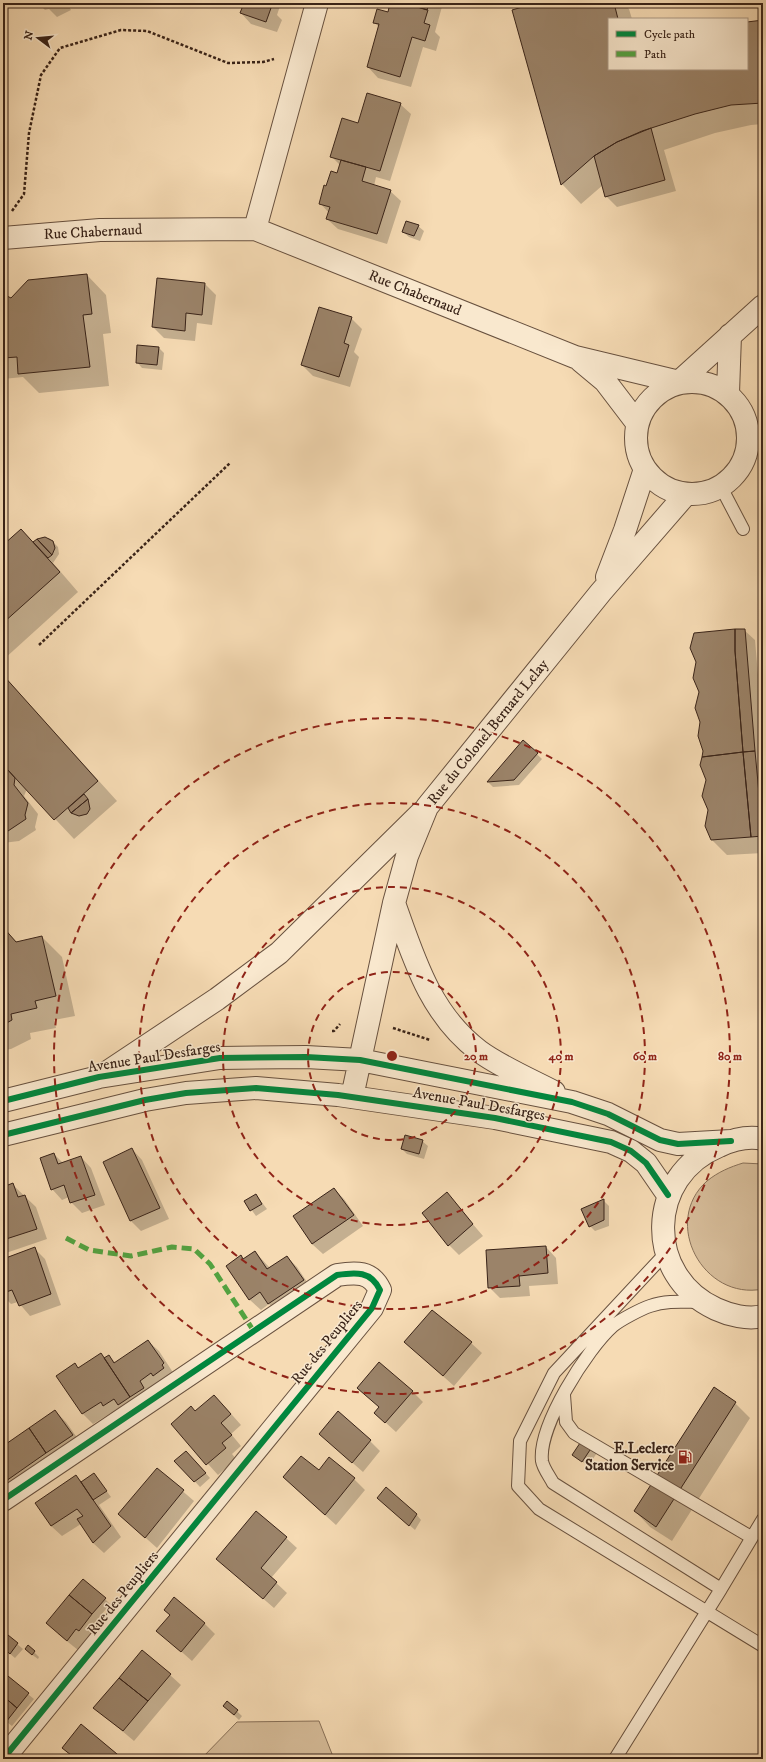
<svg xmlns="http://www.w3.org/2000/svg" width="766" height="1762" viewBox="0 0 766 1762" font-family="'IM FELL DW Pica',serif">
<rect width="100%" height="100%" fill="#f6dbb4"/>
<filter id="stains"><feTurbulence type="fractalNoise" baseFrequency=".005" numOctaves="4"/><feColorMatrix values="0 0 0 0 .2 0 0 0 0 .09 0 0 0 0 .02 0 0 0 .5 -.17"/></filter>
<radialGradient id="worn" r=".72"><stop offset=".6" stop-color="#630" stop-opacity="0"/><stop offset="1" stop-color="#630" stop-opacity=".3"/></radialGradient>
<path fill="#d6bc99" stroke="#887058" d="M743,1163L763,1164V1289C703,1301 661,1222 707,1181C718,1172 730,1167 743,1163Z
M319,1721L334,1759H201L237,1722Z"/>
<path fill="#0003" d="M38,3H67L71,10L57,17L49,9L45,10Z
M207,3H218L216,7Z
M239,3H281L277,15L282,20L277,32L251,24L241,13L244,6Z
M391,3H443L435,32L440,37L436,51L423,47L411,87L378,78L368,67L379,27L374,22L389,13Z
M539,3H623L629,9L632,19H609V69H747V23L763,21V124L751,125L715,133L664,150L676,191L617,207L606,196L603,185L581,204L562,184L514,11Z
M400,104L411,114L390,181L376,177L374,186L390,191L401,201L387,244L338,229L327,219L329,213L320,203L327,188L337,174L340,165L331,156L359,124Z
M418,226L424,231L420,241L409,237L403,232Z
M87,275L106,295L111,333L103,334L109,386L39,393L23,377L3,379V296L11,299Z
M158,279L205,284L216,295L212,325L197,323L195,341L164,338L153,327Z
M351,318L362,329L354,352L359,357L350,387L313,376L302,365Z
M158,347L164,353L162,370L142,368L137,362Z
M21,530L34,543L38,539L49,538L58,547L59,554L53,563L78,592L3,660V546Z
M744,630L755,640L763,733V853L727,855L712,840Z
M3,675L117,801L74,839L27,789L24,796L38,814L35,827L36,830L19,841L3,843Z
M524,742L542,759L519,785L493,787L488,782Z
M3,925L4,929L17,942L42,937L62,957L75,1016L54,1020L56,1028L30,1033L31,1039L11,1049L3,1050Z
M422,1141L428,1146L424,1159L407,1154L402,1149Z
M132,1149L142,1160L169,1219L141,1231L131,1221L104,1162Z
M54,1154L63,1163L81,1157L91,1168L105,1205L82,1213L71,1202L69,1197L62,1200L52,1189Z
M13,1185L36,1207L47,1239L3,1254V1188Z
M334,1189L344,1199L363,1226L323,1254L312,1244Z
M447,1194L483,1236L459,1255L449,1245Z
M256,1195L267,1209L256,1216L245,1201Z
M604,1201L609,1206V1226L595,1231L590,1226L583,1209Z
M546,1247L556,1258L558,1284L529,1286L530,1296L500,1298L489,1287Z
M34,1248L45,1259L61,1305L30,1316L18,1302L11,1304L3,1296V1260Z
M255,1252L270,1268L287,1257L297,1267L313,1291L279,1314L269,1304L261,1310L250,1300L227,1266L241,1256L244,1259Z
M148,1341L159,1351L174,1374L114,1416L111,1413L93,1424L83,1414L57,1376L109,1356L116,1363Z
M405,1342L471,1343L482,1353L454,1386Z
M412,1391L423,1402L396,1432L375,1413L380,1407Z
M735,1403L750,1418L672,1541L650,1527L635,1511Z
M225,1407L241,1425L231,1434L241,1446L232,1454L236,1459L218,1475L172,1424L195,1412Z
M55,1411L66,1422L83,1446L3,1496V1447Z
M320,1434L370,1441L380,1451L363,1472Z
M582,1442L597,1453L588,1466L574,1455Z
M191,1457L210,1478L200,1487L176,1461Z
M157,1469L194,1501L157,1548L119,1514Z
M319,1471L354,1479L365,1490L336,1525L295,1488Z
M94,1474L111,1497L99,1505L121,1537L104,1553L93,1543L81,1524L62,1536L51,1526L36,1503L76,1476L82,1482Z
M384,1503L416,1514L421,1520L415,1530Z
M286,1538L297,1548L271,1578L287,1593L274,1608L217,1559Z
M105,1599L110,1604L97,1620L102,1626L78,1650L58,1634Z
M204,1623L215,1634L192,1661L158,1631Z
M3,1632L23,1649L15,1658L3,1648Z
M34,1652L39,1657L38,1659L31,1654Z
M3,1674L34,1699L12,1726L3,1719Z
M170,1675L181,1685L134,1741L95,1708Z
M227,1702L242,1716L239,1720L224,1706Z"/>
<path fill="#9b8369" stroke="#392318" d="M44,3H53L46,7Z
M244,3H267L266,6L271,8L266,22L240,13Z
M390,3H404L428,10L424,23L430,25L425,41L412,37L400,77L367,67L379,24L373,23L377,9L388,12Z
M404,3H429L427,10Z
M536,3H614L618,19H609V69H747V22L763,20V103L731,105L695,114L642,131L617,142L594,156L561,185L512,10Z
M367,93L401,103L380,171L330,157L342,118L358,123Z
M651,128L665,180L605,197L594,156L617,142Z
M341,160L366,167L362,181L391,190L377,234L326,219L330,207L319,204L324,185L326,186L331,171L337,173Z
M406,221L419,225L414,236L402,232Z
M87,274L92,314L83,315L90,367L18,374L17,357L3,358V294L11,298L28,280Z
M157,278L205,283L202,315L186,313L185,331L152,327Z
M319,307L352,317L344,343L349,345L339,377L301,365Z
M137,345L159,347L157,365L136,363Z
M21,529L60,572L3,623V545Z
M45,537L53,541L55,548L52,555L37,539Z
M37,539L52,555L48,558L33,542Z
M735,629H745L755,751L743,752L735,651Z
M735,629V651L743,752L702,757L703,751L698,736L700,722L695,708L699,692L693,678L696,662L690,648L694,633Z
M3,675L98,781L54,820L7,769L3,773Z
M523,740L538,753L514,780L487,782Z
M755,751L763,836L751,837L743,752Z
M743,752L751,837L711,840L705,826L708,810L702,796L706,780L700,765L702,757Z
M7,769L15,778L14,785L28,803L25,815L26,819L8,831L3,832V773Z
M84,794L88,799L71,813L68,808Z
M88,799L90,809L87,814L79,816L71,813Z
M3,927L16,942L42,936L56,996L35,1001L37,1008L11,1014L12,1020L3,1025Z
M405,1135L423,1140L419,1154L401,1149Z
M132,1148L160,1208L130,1221L103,1162Z
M54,1153L58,1164L81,1156L95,1195L70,1203L64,1185L51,1190L40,1158Z
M13,1183L18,1197L25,1195L37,1229L3,1240V1187Z
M334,1188L354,1215L312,1244L293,1216Z
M447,1192L473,1224L448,1246L422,1213Z
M256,1194L262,1204L250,1211L244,1201Z
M604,1199V1220L589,1227L581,1209Z
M546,1246L548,1273L519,1276L520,1286L488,1288L486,1250Z
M35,1247L51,1294L19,1306L12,1290L3,1293V1259Z
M255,1251L267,1269L287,1256L304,1280L268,1304L260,1292L249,1300L226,1266L241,1255L243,1259Z
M432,1310L472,1342L443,1376L404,1342Z
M148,1340L164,1363L162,1365L164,1368L153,1376L151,1373L140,1381L144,1388L130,1397L104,1358L109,1355L114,1363Z
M101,1353L130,1397L118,1405L114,1399L103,1406L101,1402L82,1414L56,1376L75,1363L78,1368Z
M379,1362L413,1391L385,1423L374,1413L379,1407L357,1388Z
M714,1387L736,1402L656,1527L634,1511Z
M214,1395L231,1414L221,1423L232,1435L222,1443L226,1448L206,1465L171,1424L191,1406L195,1411Z
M55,1410L73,1435L46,1453L29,1428Z
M338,1411L371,1440L352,1463L319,1434Z
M29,1428L46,1453L6,1481L3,1476V1446Z
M582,1440L592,1447L582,1462L572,1455Z
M186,1451L206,1473L194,1482L174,1461Z
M301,1456L319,1470L329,1457L355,1478L325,1515L283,1477Z
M157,1468L184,1490L145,1538L118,1514Z
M94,1473L107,1491L93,1500L81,1482Z
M76,1475L111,1526L93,1543L77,1519L83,1516L77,1509L51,1526L35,1503Z
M386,1487L417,1514L409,1526L377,1498Z
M256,1511L287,1537L261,1568L277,1582L263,1599L216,1559Z
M83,1579L106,1598L92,1614L69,1595Z
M69,1595L92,1614L79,1631L76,1629L67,1641L46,1623Z
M174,1597L205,1623L181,1652L156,1631L170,1615L164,1610Z
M3,1631L18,1643L10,1654L3,1648Z
M28,1645L35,1651L32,1655L25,1649Z
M142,1650L171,1674L148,1701L119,1678Z
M3,1672L29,1693L17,1708L3,1696Z
M119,1678L148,1701L123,1731L93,1708Z
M3,1696L17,1708L6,1722L3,1719Z
M227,1701L238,1710L234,1715L223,1706Z
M81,1724L123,1759H76L62,1748Z"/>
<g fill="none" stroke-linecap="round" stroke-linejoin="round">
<g stroke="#68513f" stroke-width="14">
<path id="lane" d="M749,442L763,441
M721,487L743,529
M665,1254L554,1373L520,1441L518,1486L539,1509L763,1646
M701,1302C684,1302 667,1300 650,1306C641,1309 620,1320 613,1326C587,1349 538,1426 542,1461C543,1468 550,1477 553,1483L721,1589L763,1519
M564,1395L566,1422L574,1433L751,1537
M615,1759L721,1589"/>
</g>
<g stroke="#68513f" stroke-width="24">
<path id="street" d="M255,229L317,3
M3,238L100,230L255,229L575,357L679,382L763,306
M581,361L605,381L637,423
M636 438a56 56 0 1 1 112 0a56 56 0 1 1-112 0Z
M728,393L730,335
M607,577L625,530L645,469
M394,903C414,959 430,1014 479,1051C499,1066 531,1080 554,1092
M106,1073L217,999L279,953L421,813
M352,1097L394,903L407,856L427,807L601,592L686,494
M3,1101L99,1077L220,1058L306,1057L360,1060L572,1102L608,1114L660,1140L678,1144L731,1141
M3,1135L145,1100L186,1093L256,1088L338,1095L495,1118L611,1142L631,1151L646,1163L668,1195
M763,1139C749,1136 732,1140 719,1146C646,1176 644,1276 716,1309C729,1315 748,1320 763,1316
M3,1500L337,1275C356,1272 371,1271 380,1290L372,1308L3,1759"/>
</g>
<path stroke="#392318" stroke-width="2.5" stroke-dasharray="3 2" stroke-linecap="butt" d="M12,211L24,194L29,133L41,75L60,48L121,30L147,31L228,63L263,62L274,59
M39,645L230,463
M393,1028L430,1040
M332,1031H334L340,1024"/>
<use href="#lane" stroke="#f9e8ce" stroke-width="12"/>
<use href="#street" stroke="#f9e8ce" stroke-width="22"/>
<path stroke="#53a240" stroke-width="5" stroke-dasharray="10 5" stroke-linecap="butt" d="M66,1238L89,1250L131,1256L172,1247L194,1249L210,1264L253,1330"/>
<g stroke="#f9e8ce" stroke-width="8">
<path id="cycleway" d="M3,1101L99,1077L220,1058L306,1057L360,1060L572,1102L608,1114L660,1140L678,1144L731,1141
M3,1135L145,1100L186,1093L256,1088L338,1095L495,1118L611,1142L631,1151L646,1163L668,1195
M3,1500L337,1275C356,1272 371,1271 380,1290L372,1308L3,1759"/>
</g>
<use href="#cycleway" stroke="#00873e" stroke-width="6"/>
</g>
<g fill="none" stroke="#8f2418" stroke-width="2" stroke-dasharray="7 5">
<circle cx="392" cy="1056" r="84"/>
<circle cx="392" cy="1056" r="169"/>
<circle cx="392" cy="1056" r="253"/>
<circle cx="392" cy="1056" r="338"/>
</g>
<defs>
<g id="fuel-bare" transform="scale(1.08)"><path d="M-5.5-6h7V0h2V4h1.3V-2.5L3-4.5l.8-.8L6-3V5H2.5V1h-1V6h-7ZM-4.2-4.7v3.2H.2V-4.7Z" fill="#8f2418" stroke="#f9e8ce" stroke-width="2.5" paint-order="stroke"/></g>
</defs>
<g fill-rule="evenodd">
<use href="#fuel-bare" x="685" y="1457"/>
</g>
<g text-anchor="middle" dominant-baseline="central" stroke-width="3" stroke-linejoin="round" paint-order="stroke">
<g font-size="15" fill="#392318" stroke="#f9e8ce">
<text transform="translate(93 232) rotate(-3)">Rue Chabernaud</text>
<text transform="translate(415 293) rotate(22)">Rue Chabernaud</text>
<text transform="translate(488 732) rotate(-51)">Rue du Colonel Bernard Lelay</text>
<text transform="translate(154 1057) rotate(-9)">Avenue Paul Desfarges</text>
<text transform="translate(479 1104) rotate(10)">Avenue Paul Desfarges</text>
<text transform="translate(327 1342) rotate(-51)">Rue des Peupliers</text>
<text transform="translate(123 1593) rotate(-51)">Rue des Peupliers</text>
</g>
<g font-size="15" font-weight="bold" fill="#392318" stroke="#f9e8ce" text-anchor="end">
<text x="674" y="1448">E.Leclerc<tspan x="674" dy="17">Station Service</tspan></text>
</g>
</g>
<circle cx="392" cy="1056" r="6" fill="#8f2418" stroke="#f9e8ce" stroke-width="2"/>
<g font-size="12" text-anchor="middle" font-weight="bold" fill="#8f2418" stroke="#f9e8ce" stroke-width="3" stroke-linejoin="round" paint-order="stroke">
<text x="476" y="1060">20 m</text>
<text x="561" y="1060">40 m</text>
<text x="645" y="1060">60 m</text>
<text x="730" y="1060">80 m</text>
</g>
<rect width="766" height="1762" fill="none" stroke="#f6dbb4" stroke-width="16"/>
<rect x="4" y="4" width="758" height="1754" fill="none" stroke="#392318" stroke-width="2"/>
<rect x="8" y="8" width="750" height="1746" fill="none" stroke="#392318"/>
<rect x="608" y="18" width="140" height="52" fill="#f9e8ce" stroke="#ac9985"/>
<rect x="616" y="31" width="20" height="6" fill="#00873e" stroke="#ac9985"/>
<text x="644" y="38" font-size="12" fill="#392318">Cycle path</text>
<rect x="616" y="51" width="20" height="6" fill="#53a240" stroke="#ac9985"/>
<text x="644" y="58" font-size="12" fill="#392318">Path</text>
<g transform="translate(38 38) rotate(286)" stroke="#f9e8ce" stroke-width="3" paint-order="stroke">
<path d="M0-3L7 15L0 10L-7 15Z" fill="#392318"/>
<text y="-6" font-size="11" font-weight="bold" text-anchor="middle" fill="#392318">N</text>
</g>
<rect width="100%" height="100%" filter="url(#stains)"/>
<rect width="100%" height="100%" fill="url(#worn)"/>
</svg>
